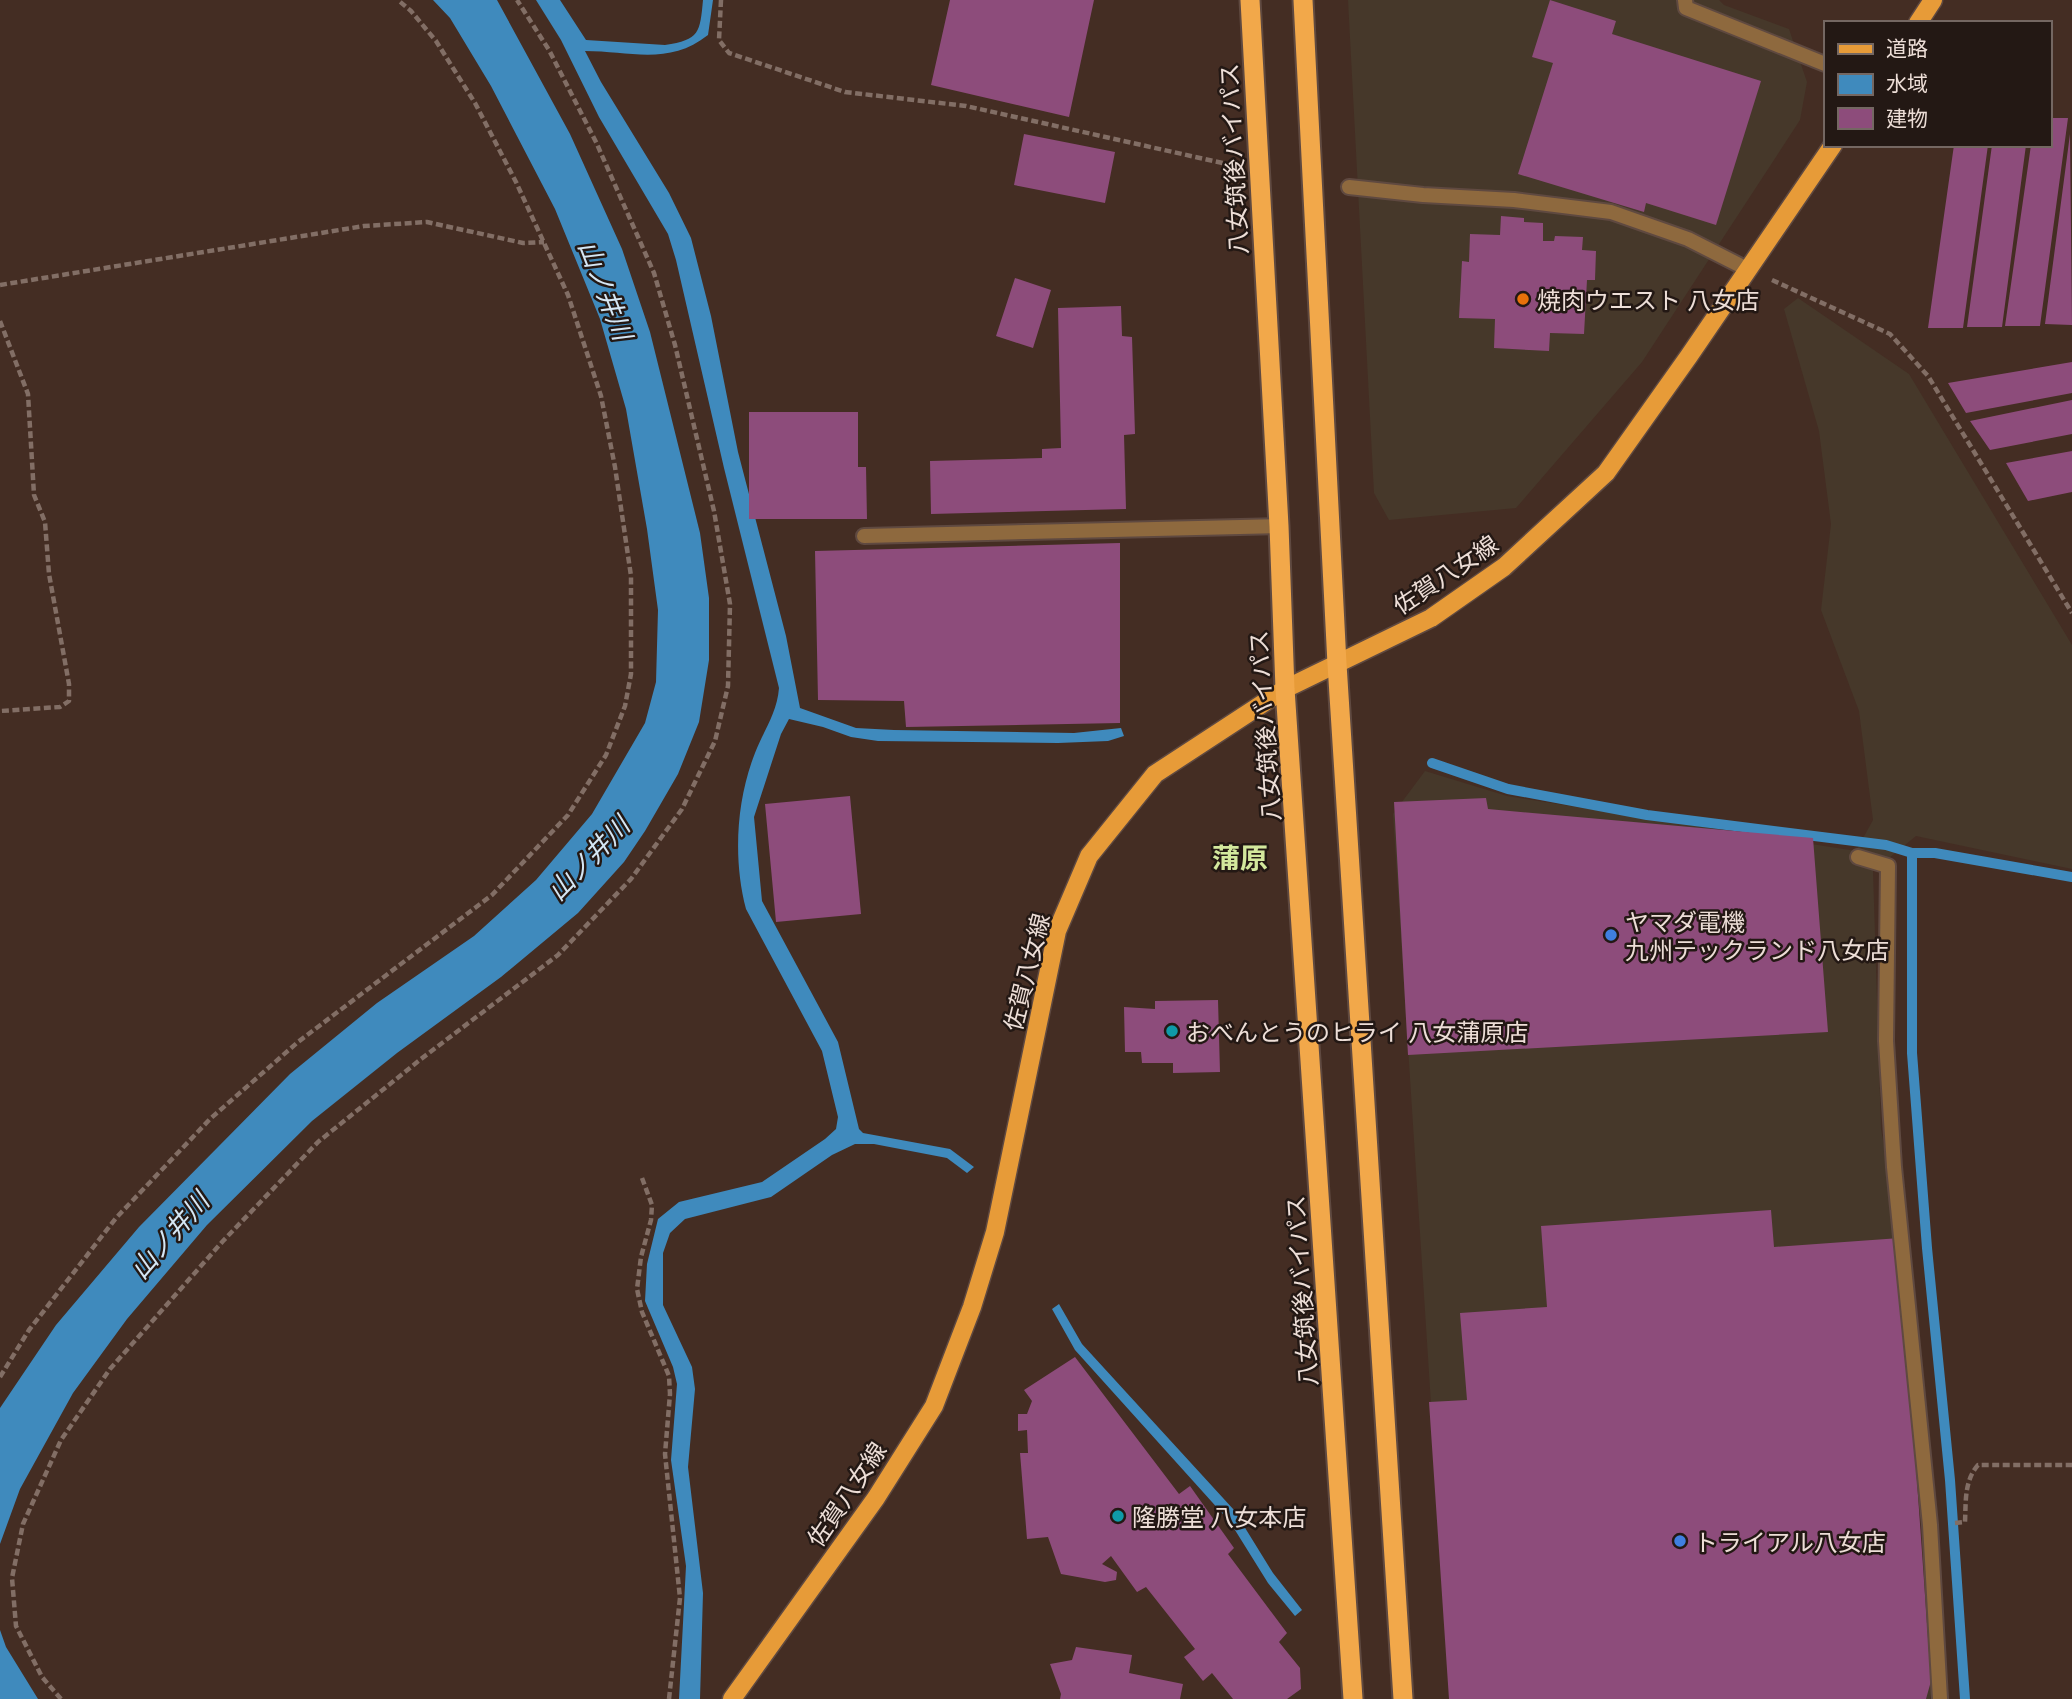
<svg xmlns="http://www.w3.org/2000/svg" width="2072" height="1699" viewBox="0 0 2072 1699" font-family="Lato,'Noto Sans JP',sans-serif">
<rect width="100%" height="100%" fill="#442d23"/>
<path fill="#46382a" d="M1348,0H1719L1724,5L1789,29L1807,82L1800,120L1642,362L1516,508L1389,520L1374,493Z
M1798,298L1909,374L2072,645V869L1916,836L1873,871L1881,1129L1894,1201L1910,1428L1934,1680L1930,1699H1450L1393,814L1425,771L1507,796L1856,851L1873,820L1859,711L1821,610L1831,524L1819,431L1784,309Z"/>
<path fill="#3f8abd" d="M433,0H497L570,134L622,249L650,332L700,533L709,598V660L699,722L678,774L645,831L624,862L578,913L501,977L397,1053L312,1121L207,1225L127,1319L73,1393L20,1489L0,1544V1408L56,1325L139,1227L290,1074L377,1003L474,936L536,880L592,814L645,723L656,682L658,610L647,529L626,409L600,319L555,209L491,86L450,18Z
M536,0H560L586,40L665,45C700,40 700,32 703,0H713L708,35C669,66 630,51 585,51L601,82L669,193L691,238L711,316L738,452L786,636L800,708L856,728L894,730L1074,733L1121,728L1124,736L1108,741L1058,743L878,741L851,737L823,727L789,719L781,734L754,817L762,901L838,1042L859,1129L863,1133L950,1149L974,1167L967,1173L947,1158L874,1144H855L832,1155L771,1197L685,1219L670,1233L663,1253V1305L692,1367L695,1389L688,1467L703,1593L700,1699H679L686,1566L671,1460L677,1384L673,1367L645,1301L647,1264L658,1219L679,1202L762,1182L825,1139L836,1129L838,1117L822,1051L746,909C733,860 736,801 755,753C764,730 777,713 779,688L724,468L676,260L668,234L599,117L561,40Z
M1059,1304L1082,1344L1234,1510L1273,1573L1302,1610L1295,1616L1268,1583L1230,1522L1075,1350L1052,1309Z
M0,1630L6,1647L38,1699H0Z"/>
<g fill="none" stroke-linecap="round" stroke-linejoin="round">
<path stroke="#3f8abd" stroke-width="10" d="M1432,763L1508,789L1647,815L1886,845L1912,853H1935L2072,877
M1912,853V1053L1927,1248L1950,1480L1965,1699"/>
</g>
<path fill="#8d4c7b" d="M950,0H1094L1069,117L931,85Z
M1550,0L1616,21L1612,34L1761,81L1716,225L1646,203L1644,212L1518,174L1553,63L1532,57Z
M2049,118H2068L2040,326H2005L2031,145H2049Z
M1024,134L1115,152L1105,203L1014,185Z
M2070,134L2072,325L2045,324Z
M1954,145H1988L1963,328H1928Z
M1992,145H2026L2002,327H1967Z
M1501,216L1524,218V222L1543,223V241H1554L1555,236L1583,237L1582,250L1596,251L1595,280H1587L1584,334L1550,333L1549,351L1494,348L1495,319L1459,318L1462,261L1469,262L1470,234L1500,235Z
M1015,278L1051,290L1033,348L996,336Z
M1121,306L1122,336L1132,337L1135,434L1124,435L1126,509L931,514L930,461L1042,458V449L1061,448L1058,308Z
M2072,362V393L1966,413L1948,383Z
M2072,400V434L1990,450L1970,421Z
M749,412H858V467H866L867,519H749Z
M2072,451V492L2028,501L2006,463Z
M1120,543V723L906,727L904,701L818,700L815,551Z
M850,796L861,914L776,922L765,804Z
M1486,798L1488,809L1813,838L1828,1032L1408,1055L1394,802Z
M1218,1000L1220,1072L1173,1073V1063H1142L1141,1052H1125L1124,1007L1155,1009V1001Z
M1771,1210L1774,1247L1900,1238L1931,1681L1926,1699H1449L1429,1402L1467,1400L1460,1313L1547,1307L1541,1226Z
M1075,1357L1179,1494L1190,1486L1234,1548L1228,1554L1287,1633L1279,1642L1300,1668L1301,1689L1287,1699H1233L1212,1673L1203,1681L1184,1657L1195,1649L1146,1587L1137,1592L1111,1556L1102,1564L1117,1572L1116,1580L1105,1582L1061,1574L1048,1537L1027,1539L1020,1453H1028L1027,1430L1018,1431V1414H1027L1032,1401L1024,1390Z
M1076,1647L1132,1655L1129,1673L1183,1684L1180,1699H1060L1061,1694L1050,1664L1072,1660Z"/>
<g fill="none" stroke-linecap="round" stroke-linejoin="round">
<g stroke="#5f4940" stroke-width="18">
<path id="service" d="M1685,0L1686,8L1825,64
M1349,187L1423,195L1514,200L1611,212L1688,239L1749,270"/>
</g>
<g stroke="#5f4940" stroke-width="18">
<path id="minor" d="M864,536L1279,526
M1858,857L1888,866L1886,1041L1894,1167L1930,1525L1940,1699"/>
</g>
<g stroke="#5f4940" stroke-width="21">
<path id="primary" d="M1918,23L1933,0
M732,1699L876,1498L934,1406L972,1307L995,1232L1057,931L1089,856L1155,774L1285,689L1431,618L1504,567L1606,473L1689,356L1833,145"/>
</g>
<g stroke="#5f4940" stroke-width="23">
<path id="trunk" d="M1250,0L1279,526L1285,689L1353,1699
M1303,0L1337,664L1403,1699"/>
</g>
<path stroke="#826e65" stroke-width="4.5" stroke-dasharray="7 3.5" stroke-linecap="butt" d="M721,0L719,40L729,53L845,92L966,106L1227,164
M1772,280L1890,334L1928,376L2072,613
M0,285L364,226L427,222L523,243L544,242
M0,321L28,394L34,495L45,522L49,574L69,684V701L60,707L0,711
M642,1178L652,1205L651,1220L641,1257L637,1289L642,1312L669,1376L670,1394L665,1454L680,1598L669,1699
M0,1377L29,1330L116,1218L210,1119L298,1042L492,895L568,815L606,755L625,706L631,674V576L615,467L601,396L568,295L516,182L475,103L436,41L411,11L398,0
M1955,1523L1965,1522C1966,1502 1964,1481 1978,1465H2072
M61,1699L42,1677L16,1626L12,1578L23,1524L61,1440L110,1369L223,1241L318,1142L421,1059L558,955L631,879L682,809L715,741L728,686L730,604L714,511L675,345L654,273L596,142L549,50L517,0"/>
<use href="#service" stroke="#8e693e" stroke-width="14"/>
<use href="#minor" stroke="#8e693e" stroke-width="14"/>
<use href="#primary" stroke="#e79b38" stroke-width="18"/>
<use href="#trunk" stroke="#f2a84a" stroke-width="19"/>
</g>
<circle fill="#e8710a" stroke="#231814" stroke-width="2.5" cx="1523" cy="299" r="7"/>
<g fill="#3f7fe0" stroke="#231814" stroke-width="2.5">
<circle cx="1611" cy="935" r="7"/>
<circle cx="1680" cy="1541" r="7"/>
</g>
<g fill="#0f9aa8" stroke="#231814" stroke-width="2.5">
<circle cx="1172" cy="1031" r="7"/>
<circle cx="1118" cy="1516" r="7"/>
</g>
<g text-anchor="middle" dominant-baseline="central" stroke-width="5" stroke-linejoin="round" paint-order="stroke">
<g font-size="24" fill="#edded7" stroke="#231814">
<text transform="translate(1233 159) rotate(-93)">八女筑後バイパス</text>
<text transform="translate(1445 574) rotate(-34)">佐賀八女線</text>
<text transform="translate(1264 726) rotate(-94)">八女筑後バイパス</text>
<text transform="translate(1026 972) rotate(-76)">佐賀八女線</text>
<text transform="translate(1301 1291) rotate(-94)">八女筑後バイパス</text>
<text transform="translate(846 1494) rotate(-56)">佐賀八女線</text>
</g>
<g font-size="24" fill="#edded7" stroke="#231814" text-anchor="start">
<text x="1537" y="299">焼肉ウエスト 八女店</text>
<text x="1625" y="921">ヤマダ電機<tspan x="1625" dy="28">九州テックランド八女店</tspan></text>
<text x="1186" y="1031">おべんとうのヒライ 八女蒲原店</text>
<text x="1132" y="1516">隆勝堂 八女本店</text>
<text x="1694" y="1541">トライアル八女店</text>
</g>
<g font-size="26" font-style="italic" fill="#d5e7f5" stroke="#231814">
<text transform="translate(606 290) rotate(69)">山ノ井川</text>
<text transform="translate(588 858) rotate(-46)">山ノ井川</text>
<text transform="translate(169 1235) rotate(-49)">山ノ井川</text>
</g>
<g font-size="28" font-weight="bold" fill="#d3e89d" stroke="#231814">
<text x="1240" y="857">蒲原</text>
</g>
</g>
<rect x="1824" y="21" width="228" height="126" fill="#231814" stroke="#746762" stroke-width="2"/>
<rect x="1838" y="44" width="35" height="10" fill="#e79b38" stroke="#746762" stroke-width="2"/>
<text x="1886" y="56" font-size="21" fill="#edded7">道路</text>
<rect x="1838" y="74" width="35" height="21" fill="#3f8abd" stroke="#746762" stroke-width="2"/>
<text x="1886" y="91" font-size="21" fill="#edded7">水域</text>
<rect x="1838" y="108" width="35" height="21" fill="#8d4c7b" stroke="#746762" stroke-width="2"/>
<text x="1886" y="126" font-size="21" fill="#edded7">建物</text>
</svg>
